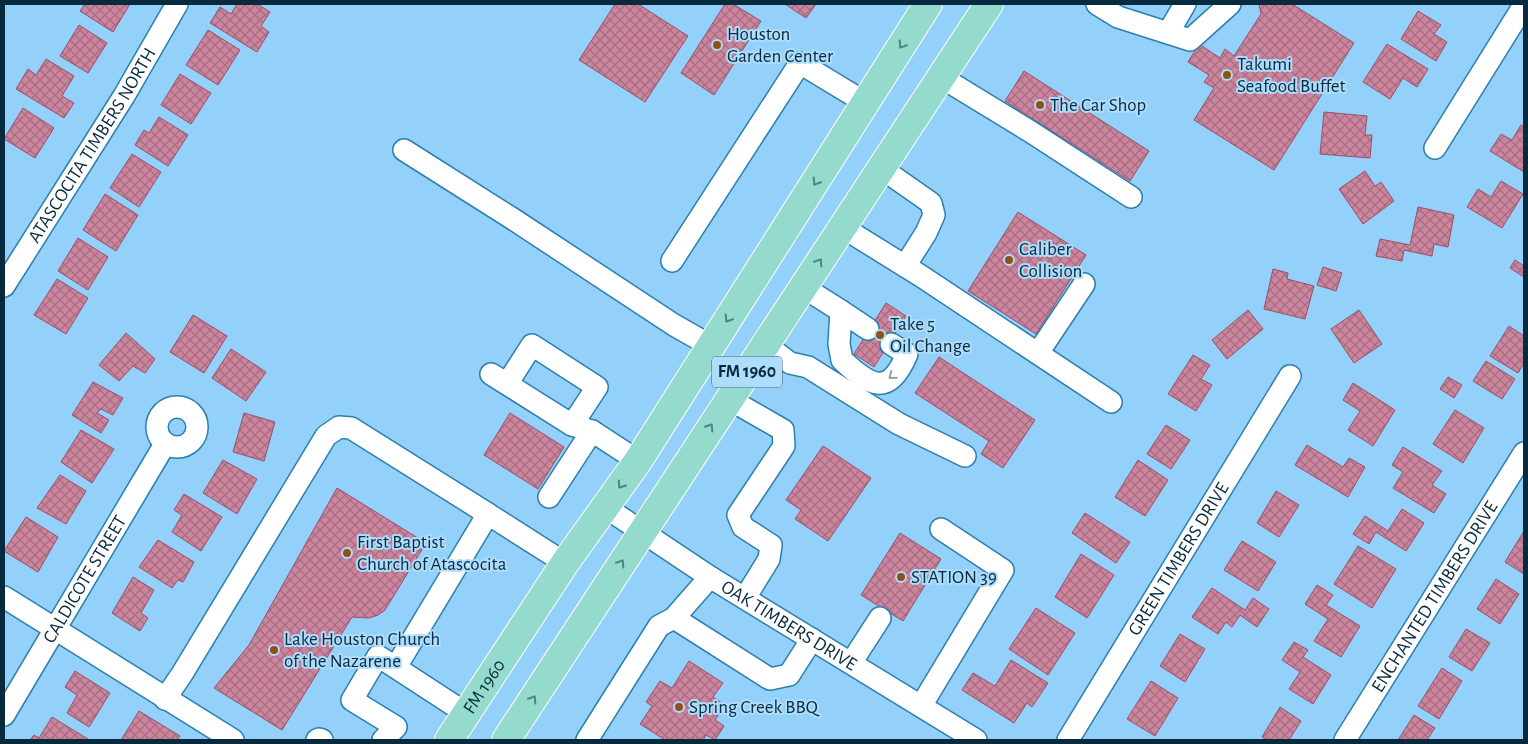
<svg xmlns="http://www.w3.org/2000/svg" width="1528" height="744" viewBox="0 0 1528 744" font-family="'Alegreya Sans',sans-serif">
<defs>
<pattern id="building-cross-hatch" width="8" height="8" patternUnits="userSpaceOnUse" patternTransform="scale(1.25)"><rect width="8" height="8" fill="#cd859d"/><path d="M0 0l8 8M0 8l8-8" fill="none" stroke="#a46d81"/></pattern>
</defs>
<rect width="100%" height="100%" fill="#93d1fa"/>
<path fill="url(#building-cross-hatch)" stroke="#9b4e6a" d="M85,4H130L113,32L80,11Z
M237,4H257L270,12L261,26L269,32L257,52L210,23L220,7L231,14Z
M615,4H638L688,36L645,102L579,60Z
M725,4H733L761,21L714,95L681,73Z
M785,4H816L806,18Z
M1259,4H1292L1354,43L1274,170L1194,120L1214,88L1204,82L1209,75L1188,62L1199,44L1220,58L1225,49L1234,56L1261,14Z
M1418,11L1441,25L1434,34L1447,42L1436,61L1401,39Z
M79,25L107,43L88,73L60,56Z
M208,30L240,50L218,85L186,65Z
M1387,44L1428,69L1417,87L1403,78L1390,99L1363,82Z
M46,59L74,76L62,96L74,103L64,118L16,89L28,69L36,75Z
M1024,71L1149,151L1130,181L1005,101Z
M180,74L211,93L191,124L161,105Z
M23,108L54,128L35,158L4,139Z
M1324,112L1367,116L1365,135H1372L1370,158L1320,154Z
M159,117L188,135L168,166L135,145L144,130L149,133Z
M1521,125L1524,127V172L1490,151L1501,134L1512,140Z
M132,154L161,172L139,207L110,188Z
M1365,171L1375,186L1381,182L1394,201L1363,224L1339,189Z
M1501,181L1523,194L1502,228L1467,207L1478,189L1491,197Z
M105,194L138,215L116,251L83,230Z
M1418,207L1454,215L1448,247L1434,244L1432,256L1404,250L1402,261L1376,256L1380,239L1410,245Z
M1018,212L1086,255L1036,334L968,291Z
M78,238L108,257L88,290L58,271Z
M1515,260L1524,266V277L1510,268Z
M1323,267L1342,273L1336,291L1317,285Z
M1273,269L1288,273L1287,279L1314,286L1305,319L1264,309Z
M57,279L88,298L66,334L34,315Z
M886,303L906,316L874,367L854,354Z
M1248,310L1263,329L1227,359L1212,340Z
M1359,310L1382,344L1354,363L1331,329Z
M193,315L227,336L204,373L170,352Z
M1509,326L1524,336V363L1518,373L1490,356Z
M126,333L155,359L145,373L133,366L119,381L99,365Z
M231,349L266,372L246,401L212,378Z
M1193,355L1210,365L1201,379L1212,385L1196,411L1168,394Z
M939,357L1035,420L1003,468L981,454L989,441L915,393Z
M1486,361L1515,379L1502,399L1473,381Z
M1448,377L1462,385L1454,398L1440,389Z
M93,382L123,398L113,415L101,409L97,413L109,420L101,433L72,415Z
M1353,383L1395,410L1373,446L1348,430L1360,411L1343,400Z
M1455,410L1484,428L1463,463L1433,444Z
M244,413L275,422L264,461L233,452Z
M510,413L564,447L538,489L484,455Z
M1166,425L1190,440L1171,469L1147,454Z
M81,430L114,449L92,483L61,462Z
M1307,445L1343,467L1349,458L1365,467L1348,497L1295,465Z
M823,446L871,478L828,541L795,519L801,510L786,500Z
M1403,447L1442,471L1432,485L1446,494L1434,513L1393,488L1403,472L1392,465Z
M223,460L257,479L237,514L203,493Z
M1138,460L1168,480L1145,516L1115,497Z
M60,475L86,491L66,524L37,508Z
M337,488L426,543L385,610L378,615L369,618L352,617L282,730L214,688L249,645Z
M1276,491L1299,505L1279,537L1257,523Z
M184,494L222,517L201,551L172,532L182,515L174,510Z
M1402,509L1424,523L1406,551L1376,532L1369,544L1353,534L1365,516L1388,531Z
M1085,513L1130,542L1116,563L1072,533Z
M26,517L58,537L38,572L4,551Z
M1524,531V574L1505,562Z
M900,533L941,559L903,621L861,595Z
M158,540L194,562L183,582L178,580L172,588L139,567Z
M1242,541L1276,562L1258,591L1224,570Z
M1358,546L1396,569L1372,608L1334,584Z
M1081,554L1114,575L1087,618L1055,597Z
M133,577L154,590L141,613L148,618L140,631L112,613Z
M1496,579L1519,594L1500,624L1477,609Z
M1317,585L1333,595L1326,605L1360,626L1341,657L1314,641L1328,619L1305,604Z
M1212,588L1245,610L1253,598L1269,609L1257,627L1240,615L1232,627L1226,622L1218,634L1192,617Z
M1036,608L1075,633L1048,675L1009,649Z
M1466,629L1490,643L1472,671L1449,657Z
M1180,634L1205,649L1185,682L1160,666Z
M1294,642L1308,650L1303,657L1331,675L1313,704L1289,689L1300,672L1282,660Z
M1011,660L1048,683L1032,707L1027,703L1014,723L962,690L973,673L995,686Z
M689,661L723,683L713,697L725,705L715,720L724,726L715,740L706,735L703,740H665L640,724L652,706L646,702L660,681L672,688Z
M1442,668L1462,681L1439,719L1418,706Z
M75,671L110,693L89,727L67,713L77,695L65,687Z
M1151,681L1178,698L1155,736L1127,719Z
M1280,707L1301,721L1289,740H1267L1262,737Z
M139,711L180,736L177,740H121Z
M1414,715L1435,728L1427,740H1398Z
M52,717L88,739L87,740H30L34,735L39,738Z"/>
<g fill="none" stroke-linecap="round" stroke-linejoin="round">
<g stroke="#2b7faf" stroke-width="24">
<g id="minor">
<path d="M1097,4L1118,17L1190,40L1230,4"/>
<path d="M1168,33L1185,4"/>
<path d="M941,77L1031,132L1131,197"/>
<path d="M1435,148L1524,5"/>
<path d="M404,150L513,219L674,325L711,346"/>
<path d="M881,168L931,203L934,215L926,233L905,266"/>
<path d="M842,227L921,276L1111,402"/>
<path d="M672,261L800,63L866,103"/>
<path id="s1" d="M4,286L124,96L177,4"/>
<path d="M803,287L841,311"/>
<path d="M868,329L841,311L839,344L842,360C871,387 889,397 907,354L891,344"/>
<path d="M765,344L790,363L808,367L899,424L965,456"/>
<path d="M1038,353L1084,284"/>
<path d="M491,374L572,425L592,431L638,461"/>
<path d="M507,384L532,345L597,387L572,425"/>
<path d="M729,399L783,430L784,446L738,515L743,527L771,545L769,559L745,598"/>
<circle cx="177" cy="427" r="20"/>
<path d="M549,497L592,431"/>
<path id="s2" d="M605,507L710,577L976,740"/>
<path d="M4,597L233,740"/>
<path d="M674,618L770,679L789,675L812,639"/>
<path d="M851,663L880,618"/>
<path d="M396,667L488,514L565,563"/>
<path d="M165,699L182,674L326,436L339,427L351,428L488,514"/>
<path d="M921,706L1003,570L941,529"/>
<path id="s3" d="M4,715L165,444"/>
<path d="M317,740L319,739L322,740"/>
<path d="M383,740L396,727L352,700L378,656L467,714"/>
<path d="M587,740L659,626L674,618L710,577"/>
<path id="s4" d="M1068,740L1290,376"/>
<path id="s5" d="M1345,740L1524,453"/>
</g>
</g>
<g stroke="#fff" stroke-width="30">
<g id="major">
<path id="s6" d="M449,740L565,563L638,461L928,4"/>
<path d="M506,740L989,4"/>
</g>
</g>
<use href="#minor" stroke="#fff" stroke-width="21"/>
<use href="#major" stroke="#94dacd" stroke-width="28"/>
</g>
<defs><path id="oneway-chevron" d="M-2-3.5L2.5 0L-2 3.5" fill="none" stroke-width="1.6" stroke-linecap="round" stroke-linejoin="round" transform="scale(1.25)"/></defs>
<g stroke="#4e8286">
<use href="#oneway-chevron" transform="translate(902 45) rotate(123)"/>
<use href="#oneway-chevron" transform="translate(816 182) rotate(123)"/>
<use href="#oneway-chevron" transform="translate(819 262) rotate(-57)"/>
<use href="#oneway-chevron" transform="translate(728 319) rotate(123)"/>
<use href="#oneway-chevron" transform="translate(710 427) rotate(-57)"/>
<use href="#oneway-chevron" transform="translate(621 485) rotate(125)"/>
<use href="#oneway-chevron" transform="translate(621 563) rotate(-57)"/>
<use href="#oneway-chevron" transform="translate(533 699) rotate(-57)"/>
</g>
<use stroke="#8f9fa8" href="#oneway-chevron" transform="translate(892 376) rotate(141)"/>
<g fill="#8f5015" stroke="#aedcfb" stroke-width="2">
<circle cx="717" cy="45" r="5"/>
<circle cx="1227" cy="75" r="5"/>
<circle cx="1040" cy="105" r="5"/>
<circle cx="1009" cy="260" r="5"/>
<circle cx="880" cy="335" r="5"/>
<circle cx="347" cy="553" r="5"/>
<circle cx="901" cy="577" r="5"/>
<circle cx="274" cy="650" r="5"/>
<circle cx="679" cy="707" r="5"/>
</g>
<g text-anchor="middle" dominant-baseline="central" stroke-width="4" stroke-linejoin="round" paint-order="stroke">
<rect fill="#aedcfb" stroke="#395f77" stroke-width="1" x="712" y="356.5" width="70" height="31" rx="4"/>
<g font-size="18" font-weight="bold" fill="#072a3e">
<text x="747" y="372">FM 1960</text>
</g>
<g font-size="19" fill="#072a3e" stroke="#aedcfb" text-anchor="start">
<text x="727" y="34">Houston<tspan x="727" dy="22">Garden Center</tspan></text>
<text x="1237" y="64">Takumi<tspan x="1237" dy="22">Seafood Buffet</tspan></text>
<text x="1050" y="105">The Car Shop</text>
<text x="1019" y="249">Caliber<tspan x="1019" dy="22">Collision</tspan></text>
<text x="890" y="324">Take 5<tspan x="890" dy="22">Oil Change</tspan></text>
<text x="357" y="542">First Baptist<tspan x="357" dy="22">Church of Atascocita</tspan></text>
<text x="911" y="577">STATION 39</text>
<text x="284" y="639">Lake Houston Church<tspan x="284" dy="22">of the Nazarene</tspan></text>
<text x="689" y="707">Spring Creek BBQ</text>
</g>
<g font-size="19" fill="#072a3e" stroke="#aedcfb">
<text stroke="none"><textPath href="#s1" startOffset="166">ATASCOCITA TIMBERS NORTH</textPath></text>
<text stroke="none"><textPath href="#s4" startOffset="212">GREEN TIMBERS DRIVE</textPath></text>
<text stroke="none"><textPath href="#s3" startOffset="158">CALDICOTE STREET</textPath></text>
<text stroke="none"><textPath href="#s5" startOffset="169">ENCHANTED TIMBERS DRIVE</textPath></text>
<text stroke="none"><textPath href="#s2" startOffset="219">OAK TIMBERS DRIVE</textPath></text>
<text stroke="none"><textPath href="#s6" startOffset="64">FM 1960</textPath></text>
</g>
</g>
<rect width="1528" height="744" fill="none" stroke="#072a3e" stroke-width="10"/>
</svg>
